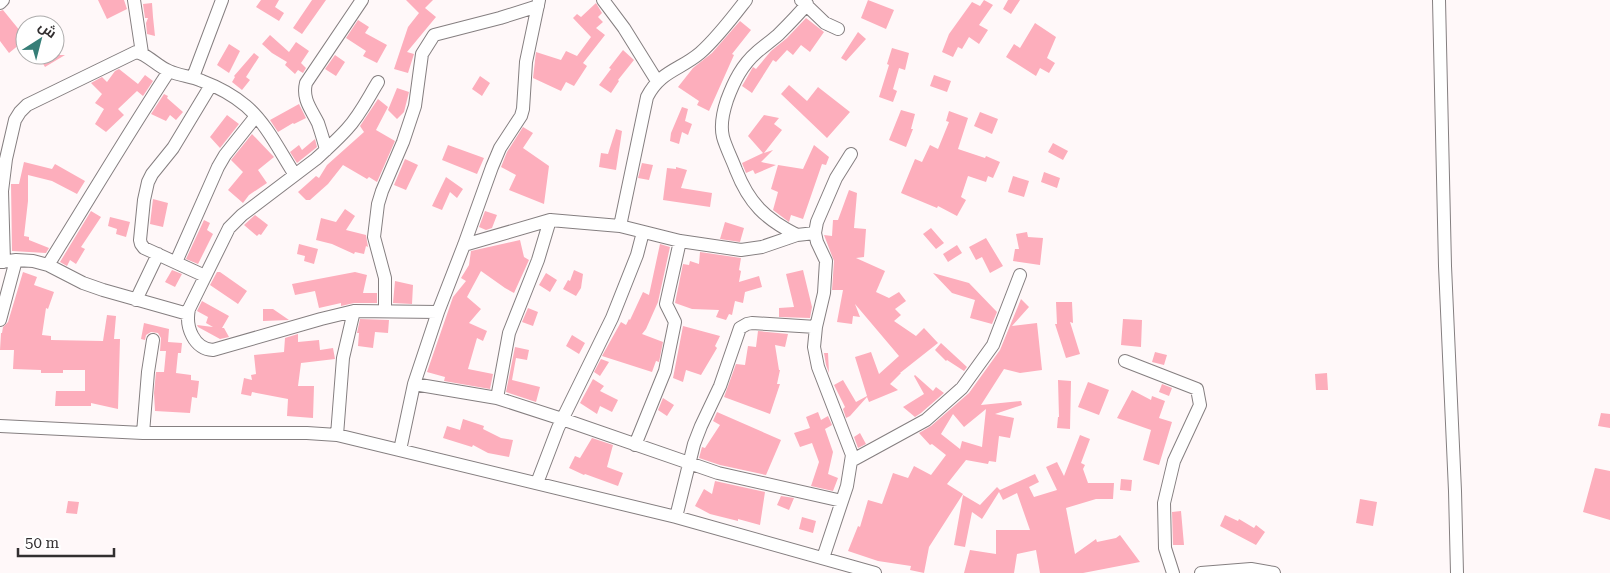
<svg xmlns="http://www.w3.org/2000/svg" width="1610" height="573" viewBox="0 0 1610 573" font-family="'Roboto Serif',Cairo,serif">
<rect width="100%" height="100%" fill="#fff8f9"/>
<path fill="#fdaebc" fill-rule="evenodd" d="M98,0H124L127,9L107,19Z
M261,0H279L275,7L284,13L279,21L256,7Z
M312,0H326L302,34L293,28Z
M406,0H433L425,8L436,17L407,52L414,54L408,73L394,69L408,27L419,13Z
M868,0L894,10L886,29L861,18Z
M984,0L993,5L979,25L988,30L979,44L969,37L962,49L958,47L953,57L942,52L949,34L972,2L980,6Z
M1008,0H1020L1011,14L1003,9Z
M152,3L153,17L155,36L147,34L146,23L148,18H145L143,4Z
M596,3L602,13L598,17L603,22L596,28L605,35L583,63L587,66L574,86L566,82L561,91L533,78L536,52L561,60L566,51L577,56L591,37L573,18L577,14L581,17Z
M3,10L25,37V40L9,53L0,41V11Z
M806,18L824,32L810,52L801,45L793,55L787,50L776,62L773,60L752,93L742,86L753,67L756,69L771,51L787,38Z
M358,20L369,27L365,33L387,45L377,63L363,56L366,51L346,38Z
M740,21L751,30L732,54L734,55L709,111L697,105L699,101L678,87L693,68L712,53Z
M1035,23L1056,37L1047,58L1055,63L1049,73L1040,68L1036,76L1006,57L1014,44L1020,48Z
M858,32L866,39L846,61L841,58Z
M270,35L289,52L296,42L309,51L301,63L306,68L303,73L298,70L295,74L285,65L287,62L272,53L262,44Z
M229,44L240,51L229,73L217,65Z
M892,48L909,53L905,70L899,68L893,89L897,91L893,102L879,97L889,65L887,64Z
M623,50L634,60L618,80L619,81L611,93L599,85L611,69L609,68Z
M254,53L259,57L246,77L250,80L242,90L232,82L235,77L234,76Z
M38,55H65L45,67Z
M335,55L345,62L336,76L325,69Z
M119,69L138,84L145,75L153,81L143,96L137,91L118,109L124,115L106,132L95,124L104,109L95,103L102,94L91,83L102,77L107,82L115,71Z
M934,75L951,81L947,92L930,86Z
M480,76L490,83L482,96L472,89Z
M789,85L807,101L818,87L850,112L827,138L781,94Z
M397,88L409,92L404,112L397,119L388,110Z
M164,94L168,96L167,98L183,112L176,120L170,115L166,121L151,114Z
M378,99L388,107L376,130L395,141L377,182L369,177L367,179L343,165L328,184L310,200H306L298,192L316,176L319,178L327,165L364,132L360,126Z
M299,104L306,118L294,124L293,123L278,132L270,120Z
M682,107L688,109L685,121L692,124L688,135L682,132L679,144L670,141L671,133Z
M901,110L915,114L911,129H913L906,147L889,140Z
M949,111L968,118L958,149L985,158L986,156L1000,162L993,178L988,176L986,182L968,176L961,197L966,200L957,216L938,206L937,208L901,193L915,159L922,162L930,145L938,149L949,122L946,121Z
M980,112L998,119L992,134L974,126Z
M227,115L239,124L220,148L210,137Z
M764,115L779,118L774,124L782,130L764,153L773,150L761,162L776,165L755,174L753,170L746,173L742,163L763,153L748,136Z
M523,127L533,133L523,148L549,166L544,204L509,190L516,175L501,167L507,152Z
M616,129L622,131L616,170L599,167L601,153L608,154Z
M252,134L274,157L258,170L267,183L249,195L243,203L228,190L243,172L231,160Z
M315,139L317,147L297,163L290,152L299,145L302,150Z
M1053,143L1068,151L1063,160L1048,152Z
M448,145L484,158L477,174L442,160Z
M814,145L829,157L826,165L822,164L803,219L791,215L789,222L773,210L778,192L771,189L778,165L803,169Z
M405,159L418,165L406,190L394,185Z
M24,162L52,169L55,164L85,181L77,194L52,181L28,175V201L24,236L29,237V240L49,248L46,253L12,251L11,184H19Z
M642,163L653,165L649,180L638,178Z
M676,167L687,170L681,188L712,193L710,207L663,200L667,168L676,169Z
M1044,172L1060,178L1057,188L1041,182Z
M1013,176L1029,181L1024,197L1008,192Z
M446,177L463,189L457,198L450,192L442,210L432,206Z
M849,190L857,193L854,228L866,229L864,257L856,258L885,271L876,292L889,298L899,292L906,301L895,309L901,315L894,321L916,336L924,328L938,343L900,373H901L890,384L898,390L869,402L867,397L850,416L846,418L843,409L845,407L834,385L843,380L856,402L867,396L855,357L871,352L879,374L899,356L855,304L860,317L853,316L852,324L837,322L843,290H832L834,261L824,235L832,236L833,220H838Z
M153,199L168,203L163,227L150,224Z
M345,209L355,216L346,230L366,235L368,247L366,246L364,254L355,252L354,254L332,244L316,240L321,218L336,222Z
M91,211L101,217L81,247L85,249L76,264L70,260L67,266L60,262Z
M485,211L497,215L492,228L486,230L479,227Z
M255,215L268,225L261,235L259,234L257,236L244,225Z
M110,217L130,222L126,237L116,234L117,229L108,226Z
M204,220L210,223L207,230L213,234L198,264L186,259Z
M725,222L744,228L740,242L720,239Z
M931,228L944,243L936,249L923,234Z
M1027,232L1028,237L1043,238L1040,265L1013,261L1015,249H1019L1016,234Z
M986,238L1003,266L990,273L982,257L976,260L969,247Z
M520,240L524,257L529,260L514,293L505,288L481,271L467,297L481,309L469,323L487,331L483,341L477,338L468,369L493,374L490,389L444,381L445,377L427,372L453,297L466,281L461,278L469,265L471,251Z
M299,244L318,249L314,264L304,261L305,256L297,254Z
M660,244L670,247L658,302L646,329L642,334L663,342L659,362L656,361L652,372L602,356L621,322L626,325L629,319L630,320L643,292L649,295Z
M957,245L962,253L948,262L943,254Z
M700,252L741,258L739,270L741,271L739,282L759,276L762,287L745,292L743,303L735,301L732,315L729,314L726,320L716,317L719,310L692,309L675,303L683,264L689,265L690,261L699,264Z
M172,270L182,274L175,287L165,282Z
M574,270L583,274L581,288L576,296L563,289L568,280L570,281Z
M803,270L812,307L810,318L779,317V308L794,307L786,274Z
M23,272L37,277L34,285L54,292L48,309L46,308L42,335L51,336V340L103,341L107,315L116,316L114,339H120L118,409L91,403V406H55L56,391H85V370H63V373H41V370L13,369L14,350H0L1,333H2L3,327L8,322Z
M217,272H220L247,291L238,304L210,285Z
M355,272L367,275L363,293H377V303H354L341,306V303L319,308L315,291L295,295L292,284Z
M546,273L557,280L550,292L539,285Z
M933,273L969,283L997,312L992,324L970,318L975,300L952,293Z
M395,281L413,285L412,304L393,303Z
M1021,299L1029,307L1012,326L1037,323L1042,370L1020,373L1004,369L981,405L1021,401L1022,405L995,414L1014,418L1010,438L999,436L996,462L989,461L988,464L966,460L947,484L963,494L929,547L924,573L910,570L911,566L878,561L848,551L858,526L860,527L868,500L882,504L893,473L908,478L914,466L931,475L946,455L932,444L930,445L919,433L931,426L969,393L1000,350ZM986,409L982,447L962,441L960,449L941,434L953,414L964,427Z
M202,301L229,316L222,328H224L229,337L220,339L198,327L197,325L213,327L206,323L208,317L197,311Z
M1056,302H1072L1073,323L1070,322L1080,354L1066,358L1055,324H1057Z
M528,308L538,312L533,326L522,322Z
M263,309H273L289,320L263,321Z
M360,319L389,320L388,333L375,332L373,348L358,346L359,333H357Z
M1123,319L1142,320L1141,347L1121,345Z
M144,323L169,329L168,342L182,343L181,353H178L176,373L191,375V380L199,381L197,398L192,397L190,413L155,411L154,393L156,372H164L166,351H160L161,338L158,333L151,332L146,335L145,340L141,339Z
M683,326L720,336L715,346L717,348L701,375L686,370L683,382L673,378Z
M758,331L788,334L785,347L775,345L779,370H780L777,384H780L770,414L724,397L736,364L745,365L748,346L756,347Z
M298,334V342L319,340L320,350L333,348L335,359L301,363L298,386H314L313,418L287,416L288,399L252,392L251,396L241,394L244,378L252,380L251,375L256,374L254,355L284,352L285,338Z
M572,335L585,343L579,354L566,346Z
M941,343L967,367L964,371L947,360L946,361L935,350Z
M515,347L529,350L527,360L516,358L512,380L540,387L536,402L506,392Z
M1155,352L1167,355L1164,365L1152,362Z
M824,353H828L829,373L826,365Z
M601,359L609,362L600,376L594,372Z
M1327,373L1328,390H1316L1315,374Z
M915,375L933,391L936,387L944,393L921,413L915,417L903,407L924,394L914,376Z
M593,379L604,386L600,391L618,400L612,412L600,406L597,414L580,403Z
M1058,380L1071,381L1070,429L1057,428L1058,417H1059Z
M1088,382L1109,390L1099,415L1078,407Z
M1162,384L1172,388L1169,396L1159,392Z
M1132,390L1151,400L1152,396L1165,401L1159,418L1172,422L1159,465L1143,460L1151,430L1117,418Z
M663,398L674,405L667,416L658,410Z
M717,412L781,440L766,475L720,465L699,458L702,447L705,448L720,425L713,421Z
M818,412L821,420L828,416L832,425L825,429L833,452L828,474L838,478L833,491L811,486L819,462L812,443L800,447L794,433L810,428L806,417Z
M1601,413L1610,414V428L1598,426Z
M463,419L484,426L483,429L501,438L513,440L509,457L488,453L473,445L472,447L443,438L447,426L460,430Z
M860,433L866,444L858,448L854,437Z
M1080,435L1090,439L1081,463L1085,465L1083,469L1088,483H1114L1113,499H1096L1066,508L1075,554L1096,539L1097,542L1116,538L1120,535L1140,562L1083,573H1040L1036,550L1017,554L1014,573H964L970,550L996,554V530H1030L1017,493L1003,500L999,492L982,519L972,512L965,547L954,545L963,495L980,505L997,487L1000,490L1035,474L1039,482L1029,487L1034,497L1057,490L1046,467L1057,462L1064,476Z
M592,438L613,445L607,467L623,473L618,486L585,474L584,475L569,468L575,456L580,458Z
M1595,468L1610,471V520L1583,512Z
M1121,479L1132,480L1131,491L1120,490Z
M715,481L765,492L760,525L738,519V521L710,514L695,506L704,489L712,494Z
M781,496L794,498L789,510L777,505Z
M1360,499L1377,502L1373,526L1356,523Z
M68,501L79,502L77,514L66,513Z
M1181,511L1184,545H1173L1172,512Z
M1225,515L1238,521L1239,519L1254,528L1256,525L1265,532L1256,545L1220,526Z
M802,517L816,521L813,533L799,529Z"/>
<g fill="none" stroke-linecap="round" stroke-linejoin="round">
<g stroke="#857f80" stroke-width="14">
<path id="minor" d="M134,0L142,53
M603,0L624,28L657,81
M801,0L825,23L838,29
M1439,0L1445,266L1455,491L1457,573
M0,3L3,0
M193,77L222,0
M378,82C368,98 360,115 347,129C338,139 327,149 316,159L242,215L229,228L189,309C185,327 194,349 213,350L321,319L354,311L438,312
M326,150C324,141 321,132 318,123C311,109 302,99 306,83L362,0
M620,226L647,97C660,71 680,70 700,53C717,38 732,18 746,0
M797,235C765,219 749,203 736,170C732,159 726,148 723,137C720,125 723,112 727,100C734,81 742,65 757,52C764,46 771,41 778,35C788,25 798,15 807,4
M464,245L550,220L620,226L680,241L741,250L762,247L797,235L815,233
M0,262L16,260L33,261L48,265L83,283L103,290L188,314
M4,262L2,191L6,159L15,120L20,112L27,105L136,52C146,53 158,67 169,71C180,76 191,76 202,81C218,87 233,95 246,106C267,124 280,152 295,175
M176,262L218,167L225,155L256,116
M48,265C88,201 127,135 169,71
M205,276L144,248L141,244L140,240L144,200L148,182L152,174L173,148L211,85
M136,300L158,254
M385,311V278L374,237L378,204L382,191L403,142L415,106L422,54L434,35L500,18L538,6
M0,320L16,260
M1125,361L1197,389L1200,405L1174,461L1164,503L1165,548L1173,573
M414,384L497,398L562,419L718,473L842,501
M497,398L509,333L538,260L550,220
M0,426L143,433H307L337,435L676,517L875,573
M143,433L148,372L153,340
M337,435L343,358L354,311
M635,445L665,371L675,322L666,304L680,241
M400,450L414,384L438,312L464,245L492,167L500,148L521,116L523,109L526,62L539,0
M851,461L926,420L962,388L993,345L1020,275
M537,483L558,428L612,318L637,255L643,232
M676,517L694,444L701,426L720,386L740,328L747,324L752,323L816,327
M823,558L847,486L852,455L818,367L814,347L816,327L824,293L826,261L817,242L815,233L817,222L836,178L851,154
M1201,573L1251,569L1274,573"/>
</g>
<use href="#minor" stroke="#fff" stroke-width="12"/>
</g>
<g transform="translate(40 40) rotate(36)"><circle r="24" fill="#ffffff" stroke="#adacac"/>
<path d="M0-4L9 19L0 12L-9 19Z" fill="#367e77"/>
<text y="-8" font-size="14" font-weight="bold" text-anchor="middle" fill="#322f30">ش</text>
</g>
<path d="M18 548v8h96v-8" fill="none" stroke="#322f30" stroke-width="2.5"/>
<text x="25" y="548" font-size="15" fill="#322f30" stroke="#ffffff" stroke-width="4" paint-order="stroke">50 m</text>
</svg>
